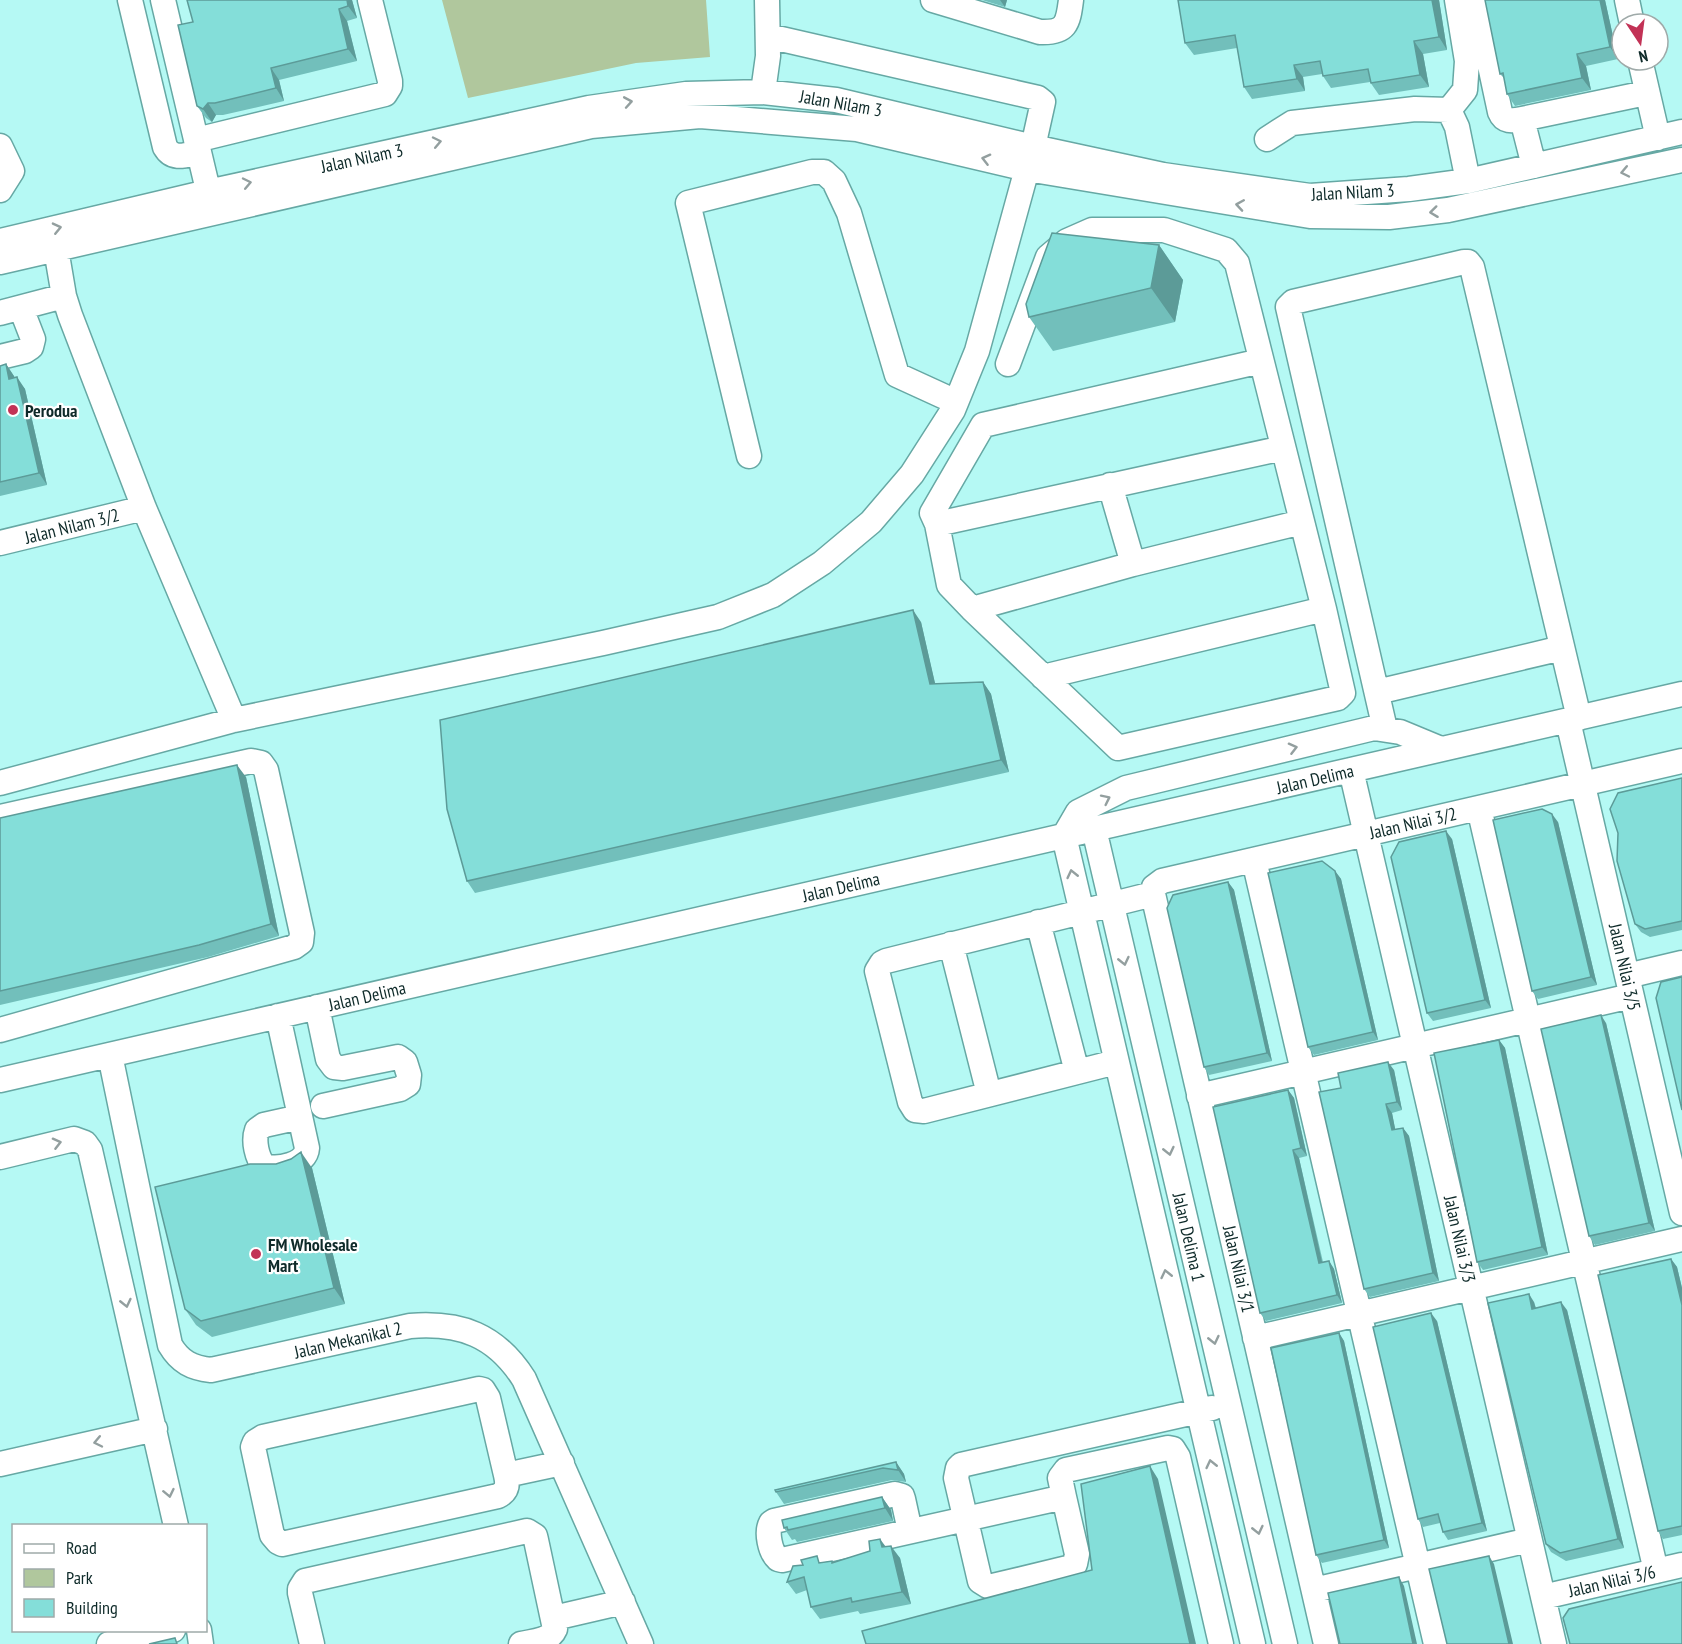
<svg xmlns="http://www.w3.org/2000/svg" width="1682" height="1644" viewBox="0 0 1682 1644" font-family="'PT Sans Narrow',sans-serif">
<rect width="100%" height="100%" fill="#b5f9f4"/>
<path fill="#b0c79d" d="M442,0H706L710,57L636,63L468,98Z"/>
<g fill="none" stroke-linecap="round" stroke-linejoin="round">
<g stroke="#66a8a4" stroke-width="27">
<path id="minor" d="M130,0L165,147C173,161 186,155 199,152
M163,0L212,207
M933,0L1040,32C1066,33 1068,24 1071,0
M1476,0L1500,112C1504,122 1512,121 1522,119
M1627,0L1632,24
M1640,60L1658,138
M763,92L768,56L767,0
M1449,110L1465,90L1467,61L1457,0
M1267,139L1292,123L1415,109L1449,110L1457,127L1468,181
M196,140L385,94L390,86V81L370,0
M0,146L12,171L0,190
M1534,166L1522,119L1646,93
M0,241L208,192L589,108L686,94L763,92L836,100L1033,147L1163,175L1310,196L1409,189L1468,181L1682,132
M56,249L64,296L70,315L144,508L234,720
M0,262L591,126L700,116L857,129L1027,169L1310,216L1389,217L1448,210L1682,160
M0,313L64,296
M0,357L25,351L31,347L33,339L21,308
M1261,361L983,425L932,513L937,524L949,585L972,609L1133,564L1302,522
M749,456L688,203L812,172H824L834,181L849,213L897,375L956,402
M1110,485L1133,564
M937,524L1283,448
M0,543L144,508
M972,609L1118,748L1338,698L1343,693L1324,609L1237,263L1226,250L1164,230H1092L1067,241L1048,257L1008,364
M1043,677L1324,609
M1377,692L1562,648
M1568,721L1682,1213
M1385,729L1288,307L1293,302L1464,262H1468L1472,267L1579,718
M1351,770L1554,1644
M0,783L234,720L603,643L718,617L773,595L822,563L871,522L912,474L953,410L977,351L1033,147L1043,102L1038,98L768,36
M1479,808L1656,1571
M0,817L251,761L261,763L266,770L302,933L301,942L294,947L0,1030
M1094,829L1285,1644
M1064,836L1253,1644
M1064,836L1078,812L1126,788L1374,728L1400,732L1441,749
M1254,860L1436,1644
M1038,922L1077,1072
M951,944L989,1094
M1627,976L1682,963
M317,1007L328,1059L334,1067L343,1068L398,1057L405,1062L409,1075L408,1084L400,1089L323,1106
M278,1016L307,1148C306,1165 278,1170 264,1166C257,1158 253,1141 257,1130L264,1125L300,1117
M110,1055L170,1345C180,1362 192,1368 211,1370L410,1326C461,1322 496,1335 524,1379L641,1644
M1116,1062L924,1111L915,1110L910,1102L877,971L882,963L886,961L1153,894
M0,1080L1682,694
M1199,1096L1631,996
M0,1157L74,1139L85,1143L90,1150L176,1526
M1255,1338L1682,1239
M0,1464L155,1429
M506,1475L488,1398L483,1390L479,1389L263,1437L255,1442L253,1447L272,1535L278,1542L282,1544L498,1496C508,1491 508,1484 506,1475L562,1463
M1064,1497L1077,1554L1075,1564L1072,1567L993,1586H988L980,1581L956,1478L958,1468L961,1465L1212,1408
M910,1531L903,1499L902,1496L895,1494L774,1521L771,1523C766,1532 770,1552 778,1559L782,1560L1064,1497L1060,1478L1066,1470L1168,1448L1173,1449L1178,1457L1221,1644
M1314,1590L1529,1540
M1543,1597L1682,1565
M554,1618L623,1602
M199,1630L201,1644
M109,1644L173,1630
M312,1644L300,1593V1589L305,1581L527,1531L535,1536L536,1540L555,1629C550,1641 534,1641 521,1644
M1326,1644L1153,894L1154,887L1162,881L1682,761"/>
</g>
<use href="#minor" stroke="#fff" stroke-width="24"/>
</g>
<path fill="#72bfbb" d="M352,0L357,18L347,21L357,61L279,80L284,101L223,115H216L212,122L206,118L197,106L193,22Z
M982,0H1007L1005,7Z
M1178,0H1439L1447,50L1423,54L1429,87L1379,95L1370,82L1331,88L1323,76L1322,74L1303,77L1305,91L1252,99L1244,87L1237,48L1194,55L1185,43Z
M1605,0L1618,59L1586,66L1591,90L1515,106L1507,94L1504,78L1500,74Z
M1159,245L1183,280L1175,322L1053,351L1029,317Z
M6,364L15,378L25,389L47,485L0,496V366Z
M921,622L935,684L983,682L991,694L1009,772L475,893L467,881Z
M246,777L279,936L208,957L0,1005V818Z
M1682,778V930L1650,937L1641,932L1635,924Z
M1558,822L1597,985L1538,999L1532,991Z
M1452,839L1491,1008L1433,1021L1427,1013Z
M1335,871L1341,879L1378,1040L1314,1055L1308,1047Z
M1228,882L1234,890L1272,1061L1209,1075L1204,1067Z
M1606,1023L1655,1231L1595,1245L1589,1236Z
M1499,1040L1505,1048L1548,1255L1483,1270L1477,1262Z
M1394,1070L1402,1110L1392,1113L1395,1129L1403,1128L1409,1136L1439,1281L1370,1297L1364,1289L1341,1088Z
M1288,1090L1294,1098L1307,1156L1299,1158L1323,1262L1329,1261L1334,1269L1342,1303L1266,1321L1260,1313Z
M312,1168L345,1304L212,1337L196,1325L185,1309Z
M1671,1259L1677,1267L1682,1288V1535L1663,1539L1658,1531Z
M1534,1302L1536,1308L1567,1310L1624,1548L1566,1561L1551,1552L1546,1544Z
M1437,1321L1487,1531L1448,1540L1443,1532L1440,1523L1423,1527L1418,1519Z
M1339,1333L1344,1341L1389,1548L1322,1563L1316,1555Z
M896,1462L904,1474L906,1482L892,1480L784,1504L776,1492Z
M882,1497L891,1510L893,1521L797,1542L795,1539L792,1540L784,1528Z
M886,1547L900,1558L911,1604L860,1614L858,1611L820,1619L811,1607L807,1590L796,1594L787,1582L803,1565L832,1561L833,1563Z"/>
<path fill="#5c9b98" d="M347,0H352L357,18L348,6Z
M1000,0H1007L1005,7Z
M1432,0H1439L1447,50L1439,37Z
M1600,0H1605L1618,59L1610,47Z
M339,9L347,21L357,61L348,49Z
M1414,41L1423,54L1429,87L1420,75Z
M1577,54L1586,66L1591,90L1582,78Z
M1294,65L1303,77L1305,91L1297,79Z
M271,68L279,80L284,101L276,88Z
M208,103L216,115L212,122L203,109Z
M1159,245L1183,280L1175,322L1151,288Z
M6,364L14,376L18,391L9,379Z
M17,377L25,389L47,485L39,473Z
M913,610L921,622L938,696L930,684Z
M983,682L991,694L1009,772L1001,760Z
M237,765L246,777L279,936L271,924Z
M1552,814L1558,822L1597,985L1591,977Z
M1446,831L1452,839L1491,1008L1485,1000Z
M1335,871L1341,879L1378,1040L1373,1032Z
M1228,882L1234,890L1272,1061L1267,1053Z
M1601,1015L1606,1023L1655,1231L1649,1223Z
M1499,1040L1505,1048L1548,1255L1542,1247Z
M1388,1062L1394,1070L1402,1110L1397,1102Z
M1288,1090L1294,1098L1307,1156L1301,1148Z
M1386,1104L1392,1113L1397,1138L1392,1130Z
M1403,1128L1409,1136L1439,1281L1433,1273Z
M1293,1150L1299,1158L1324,1271L1319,1263Z
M301,1152L312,1168L345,1304L334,1288Z
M1671,1259L1677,1267L1682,1288V1305Z
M1329,1261L1334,1269L1342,1303L1337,1295Z
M1529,1294L1534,1302L1538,1317L1532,1309Z
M1561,1302L1567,1310L1624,1548L1618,1539Z
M1431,1313L1437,1321L1487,1531L1482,1523Z
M1339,1333L1344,1341L1389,1548L1384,1540Z
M896,1462L904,1474L906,1482L898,1470Z
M1150,1466L1158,1479L1196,1644H1190Z
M882,1497L891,1510L893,1521L885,1508Z
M880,1539L889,1551L882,1547Z
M891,1546L900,1558L911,1604L902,1592Z
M1489,1556L1494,1564L1513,1644H1509Z
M1399,1577L1404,1586L1417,1644H1413Z"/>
<path fill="#84ded9" stroke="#5c9b98" stroke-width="1.5" d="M187,0H347L348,6L339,9L348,49L271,68L276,88L215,103H208L203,109L197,106L178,25L193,22Z
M1178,0H1432L1439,37L1414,41L1420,75L1371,83L1368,69L1323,76L1320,61L1294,65L1297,79L1244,87L1235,35L1185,43Z
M1485,0H1600L1610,47L1577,54L1582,78L1507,94L1503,73L1500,74Z
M1052,233L1159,245L1151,288L1029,317L1026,304Z
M6,364L9,379L17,377L39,473L0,482V366Z
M913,610L930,684L983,682L1001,760L467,881L447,809L440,720Z
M237,765L271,924L199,945L0,991V818Z
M1682,778V921L1645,929L1635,924L1617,861L1618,833L1610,809L1618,793Z
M1542,809L1552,814L1591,977L1532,991L1493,820Z
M1446,831L1485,1000L1427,1013L1391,857L1399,842Z
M1322,861L1335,871L1373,1032L1308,1047L1268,873Z
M1228,882L1267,1053L1204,1067L1167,908L1173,895Z
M1682,977V1110L1656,998L1661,982Z
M1601,1015L1649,1223L1589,1236L1541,1029Z
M1499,1040L1542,1247L1477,1262L1434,1053Z
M1388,1062L1397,1102L1386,1104L1392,1130L1403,1128L1433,1273L1364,1289L1319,1092L1341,1088L1338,1073Z
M1288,1090L1301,1148L1293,1150L1319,1263L1329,1261L1337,1295L1260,1313L1213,1107Z
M301,1152L334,1288L201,1321L185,1309L155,1187L250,1164H276L291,1159Z
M1671,1259L1682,1305V1526L1658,1531L1598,1275Z
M1529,1294L1532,1309L1561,1302L1618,1539L1560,1553L1546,1544L1488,1303Z
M1431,1313L1482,1523L1443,1532L1438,1514L1418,1519L1373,1327Z
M1339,1333L1384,1540L1316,1555L1271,1348Z
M896,1462L898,1470L883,1468L776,1492L775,1490Z
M1150,1466L1190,1644H866L862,1631L1092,1570L1081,1484Z
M882,1497L885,1508L788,1530L787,1527L784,1528L782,1520Z
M880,1539L882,1547L891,1546L902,1592L852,1602L851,1598L811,1607L804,1577L787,1582L793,1566L803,1565L801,1560L817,1556L819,1563L832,1561V1563L870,1551L869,1541Z
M1489,1556L1509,1644H1447L1429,1569Z
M1399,1577L1413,1644H1340L1328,1593Z
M1682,1582V1644H1570L1563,1618L1569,1609Z
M175,1638L177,1644H149Z"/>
<defs><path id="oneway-chevron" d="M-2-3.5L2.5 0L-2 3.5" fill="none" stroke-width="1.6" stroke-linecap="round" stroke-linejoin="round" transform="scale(1.5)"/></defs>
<g stroke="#939f9f">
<use href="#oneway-chevron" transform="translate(628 102) rotate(-10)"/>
<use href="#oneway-chevron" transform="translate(437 142) rotate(-12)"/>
<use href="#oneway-chevron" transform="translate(986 159) rotate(-166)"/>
<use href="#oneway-chevron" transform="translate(1625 172) rotate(168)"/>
<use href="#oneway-chevron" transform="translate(247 183) rotate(-12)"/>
<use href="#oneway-chevron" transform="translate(1240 205) rotate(-171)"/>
<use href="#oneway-chevron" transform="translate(1434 212) rotate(173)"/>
<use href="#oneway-chevron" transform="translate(57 228) rotate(-13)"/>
<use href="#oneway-chevron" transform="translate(1293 748) rotate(-14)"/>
<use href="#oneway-chevron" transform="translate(1106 799) rotate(-26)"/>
<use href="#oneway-chevron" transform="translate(1072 874) rotate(-103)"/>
<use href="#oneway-chevron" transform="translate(1124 961) rotate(77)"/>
<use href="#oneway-chevron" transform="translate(57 1143) rotate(-14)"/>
<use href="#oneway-chevron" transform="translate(1169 1151) rotate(77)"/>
<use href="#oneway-chevron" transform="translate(1166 1274) rotate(-103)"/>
<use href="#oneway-chevron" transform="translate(126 1303) rotate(77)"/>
<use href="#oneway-chevron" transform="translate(1214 1340) rotate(77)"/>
<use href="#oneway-chevron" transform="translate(98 1442) rotate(168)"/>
<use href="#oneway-chevron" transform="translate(1211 1464) rotate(-103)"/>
<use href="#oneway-chevron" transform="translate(169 1493) rotate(78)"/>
<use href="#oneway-chevron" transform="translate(1258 1530) rotate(77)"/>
</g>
<g fill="#c23256" stroke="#fff" stroke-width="2">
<circle cx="13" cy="410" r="6"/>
<circle cx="256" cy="1254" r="6"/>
</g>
<g text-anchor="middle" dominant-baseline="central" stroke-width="4.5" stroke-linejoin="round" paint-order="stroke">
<g font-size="18" fill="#0e2a29" stroke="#fff">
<text transform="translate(841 103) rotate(10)">Jalan Nilam 3</text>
<text transform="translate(362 158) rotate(-12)">Jalan Nilam 3</text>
<text transform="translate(1353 192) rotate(-3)">Jalan Nilam 3</text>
<text transform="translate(72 526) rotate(-14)">Jalan Nilam 3/2</text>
<text transform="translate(1315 779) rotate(-13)">Jalan Delima</text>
<text transform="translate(1413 823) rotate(-13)">Jalan Nilai 3/2</text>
<text transform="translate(841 887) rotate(-13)">Jalan Delima</text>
<text transform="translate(1625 967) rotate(77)">Jalan Nilai 3/5</text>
<text transform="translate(367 996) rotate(-13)">Jalan Delima</text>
<text transform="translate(1189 1237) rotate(77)">Jalan Delima 1</text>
<text transform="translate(1460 1239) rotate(77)">Jalan Nilai 3/3</text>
<text transform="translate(1239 1269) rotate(77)">Jalan Nilai 3/1</text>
<text transform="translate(348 1340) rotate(-13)">Jalan Mekanikal 2</text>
<text transform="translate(1612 1581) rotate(-13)">Jalan Nilai 3/6</text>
</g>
<g font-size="18" font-weight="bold" fill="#0e2a29" stroke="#fff" text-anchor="start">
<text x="25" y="410">Perodua</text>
<text x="268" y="1244">FM Wholesale<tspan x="268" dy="21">Mart</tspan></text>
</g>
</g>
<rect x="12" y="1524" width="195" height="108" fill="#ffffff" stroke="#9faaa9" stroke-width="1.5"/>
<rect x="24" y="1544" width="30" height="9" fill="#ffffff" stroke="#9faaa9" stroke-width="1.5"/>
<text x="66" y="1554" font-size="18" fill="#0e2a29">Road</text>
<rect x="24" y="1569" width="30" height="18" fill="#b0c79d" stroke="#9faaa9" stroke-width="1.5"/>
<text x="66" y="1584" font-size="18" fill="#0e2a29">Park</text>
<rect x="24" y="1599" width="30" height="18" fill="#84ded9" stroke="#9faaa9" stroke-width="1.5"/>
<text x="66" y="1614" font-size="18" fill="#0e2a29">Building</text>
<g transform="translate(1640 42) rotate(167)"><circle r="28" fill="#ffffff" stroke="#9faaa9" stroke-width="1.5"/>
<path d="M0-4.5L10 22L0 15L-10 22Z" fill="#c23256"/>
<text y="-9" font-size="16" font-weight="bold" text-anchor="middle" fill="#0e2a29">N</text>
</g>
</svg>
